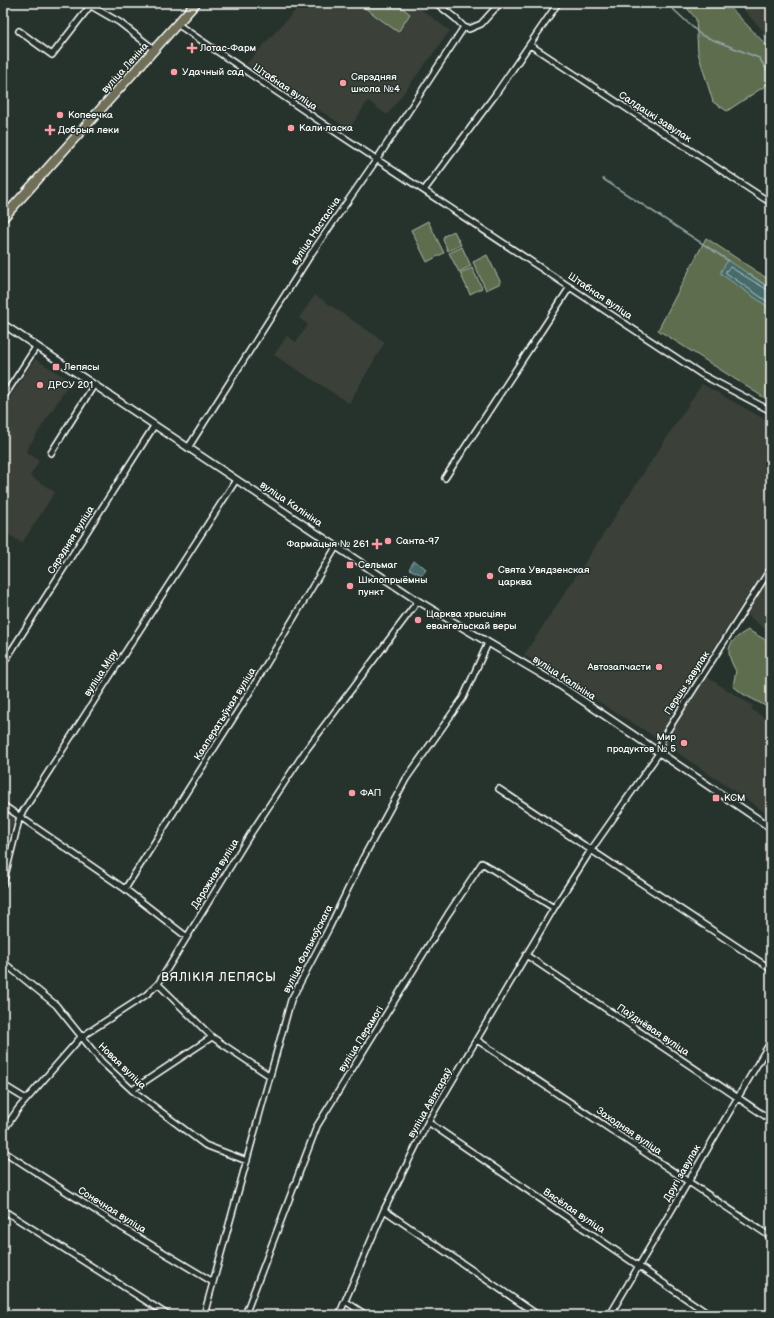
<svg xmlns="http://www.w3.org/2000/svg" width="774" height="1318" viewBox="0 0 774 1318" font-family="'Balsamiq Sans',sans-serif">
<rect width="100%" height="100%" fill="#26332d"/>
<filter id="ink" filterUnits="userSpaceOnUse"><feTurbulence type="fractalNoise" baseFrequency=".025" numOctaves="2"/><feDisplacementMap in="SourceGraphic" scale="8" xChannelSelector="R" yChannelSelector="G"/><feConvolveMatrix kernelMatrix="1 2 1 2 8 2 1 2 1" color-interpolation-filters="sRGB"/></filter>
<g filter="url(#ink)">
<path fill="#3a4039" d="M302,3H413L450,31L387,115L368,101L349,129L246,64Z
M750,5L768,11L771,9V45L761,35L764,32L744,10Z
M315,295L385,342L349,403L274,355L287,336L296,342L308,325L299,318Z
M35,359L71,381L26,451L39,461L30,476L55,492L22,543L3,531V408Z
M702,384L771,423V560L700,669L705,676L753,706L751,709L771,722V816L644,730L524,655Z
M771,575V634L745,613Z
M3,807L17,817L3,841Z"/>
<path fill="#5e6d4f" stroke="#aeb6a7" d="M358,3H396L410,14L398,32Z
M683,3H726L771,50V82L727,111L713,102L698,53L696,19Z
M428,221L444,253L427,262L411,230Z
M454,231L461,245L448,251L443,240L444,236Z
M706,238L771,281V402L658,330Z
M462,247L471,266L459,272L449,253Z
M487,255L501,283L486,290L473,262Z
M472,268L482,288L470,294L460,273Z
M748,630L771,643V709L743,694L733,686L736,671C724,650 727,642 748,630Z"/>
<path fill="#466b6a" stroke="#90a6a6" d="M728,260L771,289V309L721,274V271Z
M414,561L424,567L426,570L422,575L409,569Z"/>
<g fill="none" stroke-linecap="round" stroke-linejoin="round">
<path stroke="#b5c4c3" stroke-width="1" d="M771,292L730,267L726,271V273L771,304"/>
<path stroke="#90a6a6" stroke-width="1.5" d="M670,3L673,9L701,35L759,58L771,76
M603,179L729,261
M749,274L771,289"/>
<g stroke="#fff" stroke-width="8">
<path id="minor" d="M86,3L119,22L155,50
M436,3L455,18L464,27L469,29L481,24L500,3
M177,24L340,135L701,374L771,411
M19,31L52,55L90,6
M530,45L771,203
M425,189L495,95L558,3
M3,398L36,347
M188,448L311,254L377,159L464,27
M51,453L94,385
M445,478L570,287
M3,664L154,426
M499,789L771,969
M3,805L125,889L187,937
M3,884L20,816L236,480
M125,889L248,695L336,547
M526,955L771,1120
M3,962L56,1005L102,1062L132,1090L205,1145L247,1161
M158,984L212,1037L270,1076
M477,1040L771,1237
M3,1085L26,1099
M132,1090L212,1037
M428,1122L710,1315
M3,1131L18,1109L81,1037L146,995L158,984L251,833L306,750L418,601
M3,1151L121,1227L213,1282
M3,1210L168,1315
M384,1210L538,1315
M345,1301L366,1315
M204,1315L291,1000L329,928L362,860L406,779L463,698L488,643
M245,1315L317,1126L448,914L482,863L554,908
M339,1315L384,1210L428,1122L554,908L591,850L659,753L662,739L771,568
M610,1315L771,1041"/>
</g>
<g stroke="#fff" stroke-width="9">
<path id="tertiary" d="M3,324L418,601L558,684L771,828"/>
</g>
<g stroke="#fff" stroke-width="11">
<path id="primary" d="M3,218L196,3"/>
</g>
<use href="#minor" stroke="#26332d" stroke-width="5"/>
<use href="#tertiary" stroke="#26332d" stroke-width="6"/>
<use href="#primary" stroke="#706f59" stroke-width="8"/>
</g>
</g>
<g fill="#ff9aa2" stroke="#26332d" stroke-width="1.5">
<path d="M190 42h4v4h4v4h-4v4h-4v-4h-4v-4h4z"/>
<circle cx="174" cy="72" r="4"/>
<circle cx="343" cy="83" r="4"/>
<circle cx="60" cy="115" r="4"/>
<circle cx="291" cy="128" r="4"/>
<path d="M48 124h4v4h4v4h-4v4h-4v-4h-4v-4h4z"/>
<rect x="52" y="363" width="8" height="8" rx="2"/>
<circle cx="40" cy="385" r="4"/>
<circle cx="388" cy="541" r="4"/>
<path d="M375 538h4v4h4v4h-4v4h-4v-4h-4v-4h4z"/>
<rect x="346" y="561" width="8" height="8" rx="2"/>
<circle cx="490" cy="576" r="4"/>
<circle cx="350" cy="586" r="4"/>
<circle cx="418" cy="620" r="4"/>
<circle cx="659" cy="667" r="4"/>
<circle cx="684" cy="743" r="4"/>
<circle cx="352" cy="793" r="4"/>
<rect x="712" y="794" width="8" height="8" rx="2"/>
</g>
<g text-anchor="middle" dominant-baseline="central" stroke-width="3" stroke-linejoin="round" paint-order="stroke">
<g font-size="10" fill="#fff" stroke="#26332d" text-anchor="start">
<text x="200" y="48">Лотас-Фарм</text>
<text x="182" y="72">Удачный сад</text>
<text x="351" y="77">Сярэдняя<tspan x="351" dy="12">школа №4</tspan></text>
<text x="68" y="115">Копеечка</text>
<text x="299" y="128">Кали ласка</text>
<text x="58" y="130">Добрыя леки</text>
<text x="64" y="367">Лепясы</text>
<text x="48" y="385">ДРСУ 201</text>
<text x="396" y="541">Санта-97</text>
<text x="369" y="544" text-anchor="end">Фармацыя № 261</text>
<text x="358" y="565">Сельмаг</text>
<text x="498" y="570">Свята Увядзенская<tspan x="498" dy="12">царква</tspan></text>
<text x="358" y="580">Шклопрыёмны<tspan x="358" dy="12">пункт</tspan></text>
<text x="426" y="614">Царква хрысціян<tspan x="426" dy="12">евангельскай веры</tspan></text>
<text x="651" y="667" text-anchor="end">Автозапчасти</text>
<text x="676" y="737" text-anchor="end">Мир<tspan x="676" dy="12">продуктов № 5</tspan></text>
<text x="360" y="793">ФАП</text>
<text x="724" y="798">КСМ</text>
</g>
<g font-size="10" fill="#fff" stroke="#26332d">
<text transform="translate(125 68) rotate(-48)">вуліца Леніна</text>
<text transform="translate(285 87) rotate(34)">Штабная вуліца</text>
<text transform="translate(655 117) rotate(33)">Салдацкі завулак</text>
<text transform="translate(316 231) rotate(-56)">вуліца Настасіча</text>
<text transform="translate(600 296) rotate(34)">Штабная вуліца</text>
<text transform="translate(291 504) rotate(34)">вуліца Калініна</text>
<text transform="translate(71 540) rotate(-58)">Сярэдняя вуліца</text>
<text transform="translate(101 673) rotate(-57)">вуліца Міру</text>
<text transform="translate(564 678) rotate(33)">вуліца Калініна</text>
<text transform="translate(687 683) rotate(-57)">Першы завулак</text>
<text transform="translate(225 714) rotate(-58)">Кааператыўная вуліца</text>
<text transform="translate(215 874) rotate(-58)">Дарожная вуліца</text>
<text transform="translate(308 949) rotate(-63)">вуліца Фалькоўскага</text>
<text transform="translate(653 1030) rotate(34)">Паўднёвая вуліца</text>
<text transform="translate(361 1039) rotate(-58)">вуліца Перамогі</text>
<text transform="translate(122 1066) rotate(44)">Новая вуліца</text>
<text transform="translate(430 1103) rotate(-60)">вуліца Авіятараў</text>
<text transform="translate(629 1131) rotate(34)">Заходняя вуліца</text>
<text transform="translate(682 1173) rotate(-60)">Другі завулак</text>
<text transform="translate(112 1210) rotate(32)">Сонечная вуліца</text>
<text transform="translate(574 1211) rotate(34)">Вясёлая вуліца</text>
</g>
<g font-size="12" letter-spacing="1" fill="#fff" stroke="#26332d">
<text x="219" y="977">ВЯЛІКІЯ ЛЕПЯСЫ</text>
</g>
</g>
<rect width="774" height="1318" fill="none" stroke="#26332d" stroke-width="16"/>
<rect x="8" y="8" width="758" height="1302" fill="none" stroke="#fff" stroke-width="1.5" filter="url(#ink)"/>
</svg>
